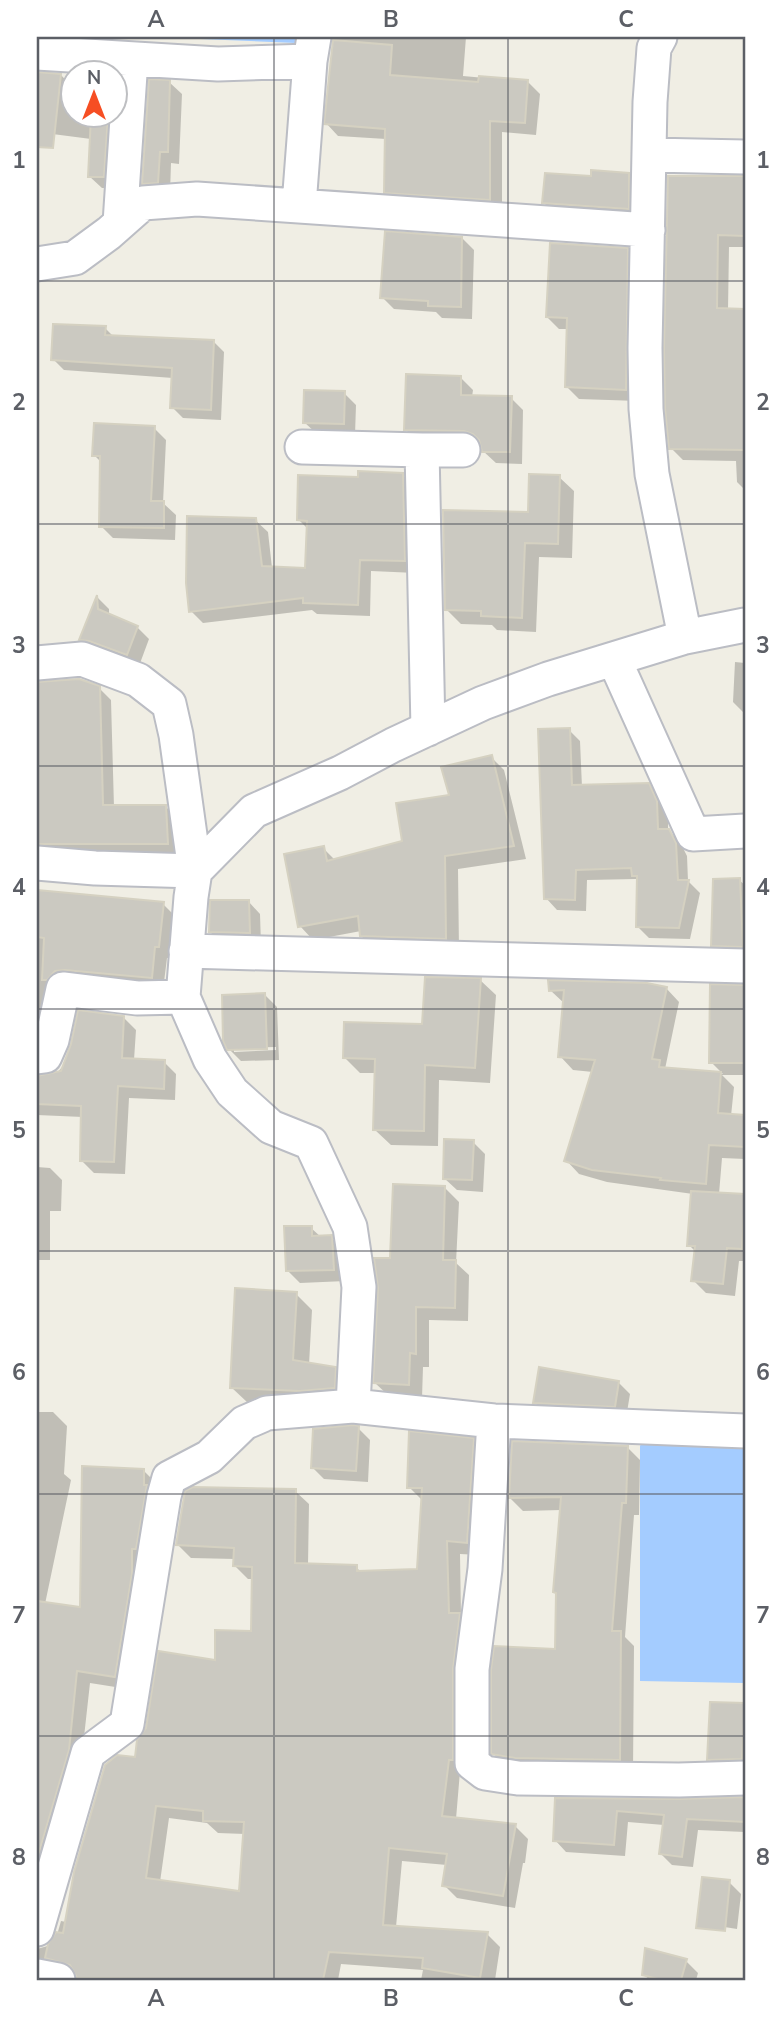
<svg xmlns="http://www.w3.org/2000/svg" width="782" height="2017" viewBox="0 0 782 2017" font-family="'Nunito Sans',sans-serif">
<rect width="100%" height="100%" fill="#f0eee4"/>
<path fill="#a4ccff" d="M151,37H297L296,43Z
M649,1430L745,1435V1683L640,1681V1446Z"/>
<path fill="#0003" fill-rule="evenodd" d="M334,37H466L463,76L528,82L540,94L536,135L502,132V211L398,204L386,192V139L338,136L326,123Z
M37,72L61,75L73,88L74,116H116L115,188H102L89,176L91,139L37,132Z
M169,82L182,94L179,164L171,163L170,194L156,195L144,183Z
M629,175L641,187L640,221L556,215L544,203L592,178Z
M745,178V247H729L728,310H745V490L737,482L736,461L683,460L671,448L713,179Z
M462,238L474,250L472,319L442,318L436,312L394,309L382,297Z
M627,250L639,262L638,401L579,399L567,387L569,329H559L547,317Z
M105,328L115,338L213,341L224,352L221,420L183,418L172,407L173,378L64,370L53,359Z
M461,378L473,390L472,397L511,398L523,410L522,464L496,463L483,451L482,444L477,442H418L406,430Z
M344,393L356,405L355,435L317,434L304,422Z
M154,428L166,440L163,503L176,515L175,540L113,538L101,526L102,463L94,455Z
M402,475L415,487L416,573L371,571L370,616L317,614L312,610L203,623L191,611L255,520L268,532L272,568L307,569L308,529L299,520Z
M559,477L574,491L572,558L539,557L536,632L497,630L492,625L461,624L446,609L530,514Z
M98,598L109,609V616L137,627L149,639L139,666L93,651L81,640Z
M735,662L745,663V714L733,702Z
M79,680L99,688L111,700L114,807H166L178,819L179,856L37,861V684Z
M569,730L580,741L582,787L648,784L660,796L668,814V830L680,842L687,856L688,881L700,893L690,939L649,938L638,927L639,881L636,879L587,880L586,911L557,910L546,898Z
M491,757L504,770L526,859L458,869L459,951L375,949L361,936V931L313,940L300,926L323,848L335,860L404,842Z
M739,880L745,885V959L726,958L713,945Z
M128,901L163,904L175,916L171,958H167L163,990L79,981L37,1054V902Z
M248,901L260,914L261,945L223,944L210,932Z
M480,980L496,995L490,1083L439,1080L438,1146L391,1145L375,1130L377,1073H360L344,1057L423,1025Z
M712,986L745,987V1075H722L734,1087L731,1116L745,1117V1159L722,1158L719,1194L745,1196V1261H739L735,1296L706,1293L693,1280L696,1252L689,1245L693,1194L607,1182L579,1174L566,1160L593,1072L573,1070L560,1056L565,1004L550,990L666,988L679,1002L665,1069L723,1074L711,1062Z
M265,995L277,1007L279,1060L241,1061L229,1049ZM276,1047V1050L234,1052V1048Z
M124,1018L136,1030L134,1060L164,1062L176,1074L175,1100L129,1098L125,1174L94,1173L82,1161L83,1117L37,1115V1077L57,1073L64,1065Z
M473,1142L485,1154L483,1192L457,1190L444,1178Z
M37,1167L50,1168L62,1180L61,1211H50V1260H37Z
M445,1188L459,1202L456,1263L469,1275L468,1321L429,1320V1367H423L422,1398L389,1396L375,1383L391,1260Z
M311,1228L321,1237H331L343,1249L346,1281L300,1283L288,1271Z
M296,1294L312,1310L309,1365L335,1369L351,1385L317,1406L248,1403L231,1387Z
M618,1382L630,1394L626,1418L547,1415L535,1403Z
M37,1412H53L67,1426L64,1474L71,1480L45,1604L81,1609L144,1471L157,1484L128,1689L90,1683L81,1764L37,1897Z
M358,1428L370,1440L368,1482L324,1479L312,1467Z
M473,1440L486,1453L480,1555L460,1554L461,1617L472,1628L456,1819L515,1826L528,1839L525,1863H523L515,1908L457,1898L444,1885L447,1865L402,1861L396,1927L487,1934L500,1947L495,1980H421L423,1970L341,1964L338,1980H100L37,1967V1949L51,1945L57,1935L61,1921L66,1922L136,1759L217,1662L253,1632L254,1579H248L235,1566V1559L191,1558L177,1544L295,1491L309,1504L308,1565L356,1567L362,1573L419,1571L422,1500L409,1487ZM169,1818L207,1823L218,1833L245,1834L240,1893L160,1882Z
M627,1447L640,1460L639,1515H634L625,1637L634,1646L633,1772L506,1766L493,1753L557,1651L561,1510L523,1511L510,1498Z
M744,1705L745,1771H721L709,1759Z
M557,1799L680,1801L745,1799V1832L698,1830L693,1867L672,1865L660,1853L664,1825L628,1822L625,1856L566,1852L555,1840Z
M729,1882L741,1894L737,1929L712,1925Z
M686,1961L698,1973L696,1980H650L643,1974Z"/>
<path fill="#cbc9c1" stroke="#d5d1c1" stroke-width="2" fill-rule="evenodd" d="M333,40L392,45L390,75L478,82L479,76L528,80L525,123L490,121V200L384,193L385,129L324,124Z
M37,72L61,74L53,148L37,147Z
M149,79L170,80L168,152H160L158,183L142,184Z
M91,116H108L104,177H88Z
M591,170L629,173V209L542,203L545,173L591,176Z
M668,176H745V236L718,235L717,308L745,309V450L669,449L665,408L664,348Z
M385,231L462,237L461,307L428,306V301L380,298Z
M550,243L628,248L626,390L565,387L567,318L546,317Z
M53,324L106,326L105,335L214,340L211,410L170,408L172,368L51,360Z
M406,374L461,376V395L512,396L510,452H482L479,440L473,434L464,431L404,430Z
M304,390L345,391L344,424L303,423Z
M94,423L155,426L151,501H164V528L99,527L100,456H92Z
M358,471L403,473L405,561L360,560L358,605L303,603V598L189,612L186,583L187,516L256,518L262,566L305,568L307,521L297,520L298,475L358,477Z
M529,474L560,475L558,544L525,543L522,618L481,616V611L445,610L443,510L528,512Z
M97,595L98,609L138,626L127,655L89,641L79,640Z
M79,679L100,686L103,805H166L168,844H37V682Z
M570,728L572,785L649,783L657,801L658,829H669L676,843L678,880H689L679,928L636,927L637,876H632L631,868L576,870L575,900L544,899L538,729Z
M492,755L514,846L445,856L446,939L360,936L358,916L298,927L284,854L324,846L327,861L402,841L396,803L449,795L441,767Z
M740,878L743,947L711,946L713,879Z
M37,890L164,902L159,947H155L152,978L65,970L55,971L47,980H42L44,938L37,937Z
M210,900H249L250,933L209,932Z
M425,977L481,978L475,1068L425,1065L424,1131L373,1130L375,1059L343,1058L344,1022L422,1024Z
M548,980L647,983L667,987L652,1059L660,1060L659,1067L721,1072L718,1113L745,1115V1147L709,1145L706,1184L660,1180L661,1178L592,1170L564,1161L595,1060L558,1057L564,990L549,991Z
M710,984L745,985V1063H709Z
M265,993L267,1049L227,1050L223,1041L222,995Z
M78,1010L124,1016L122,1058L165,1060L164,1089L118,1086L114,1162L80,1161L81,1106L37,1104V1076L61,1071L71,1044Z
M444,1139L474,1140L472,1180L443,1179Z
M393,1184L445,1186L443,1260H456L455,1308L416,1307V1354L410,1353L409,1385L373,1383L378,1288L374,1258H390Z
M691,1191L745,1194L742,1249L727,1248L723,1284L691,1281L695,1246H687Z
M284,1226H312V1236L332,1235L334,1270L286,1271Z
M235,1288L297,1292L293,1360L336,1367L335,1388L300,1391L230,1388Z
M539,1367L619,1381L615,1407L533,1403Z
M353,1425L359,1426L356,1471L311,1468L313,1429Z
M409,1431L474,1438L467,1543L447,1541L449,1613H460L453,1669V1760H449L442,1816L516,1824L503,1896L442,1886L447,1854L389,1848L383,1925L488,1932L480,1978L422,1968L423,1958L329,1952L323,1980L77,1978L70,1965L45,1958L48,1944L56,1932L63,1933L74,1872L105,1765L117,1755L135,1757L137,1740L146,1728L158,1651L215,1660V1630L251,1631L252,1567L233,1566L234,1548L176,1545L185,1491L193,1487L296,1489L295,1563L357,1565V1571L417,1569L422,1488H407ZM156,1806L203,1811V1821L244,1822L239,1891L146,1878Z
M512,1441L628,1446L626,1503H622L612,1631H621L620,1760L515,1758L491,1754V1670L494,1646L555,1649L556,1593L553,1592L561,1497L509,1498Z
M82,1466L144,1469V1485H147L136,1549H132V1574L115,1677L77,1671L69,1750L37,1859V1601L80,1607Z
M710,1702L745,1703L742,1759L707,1760Z
M745,1797V1822L687,1819L682,1857L659,1854L664,1815L617,1811L614,1845L553,1841L555,1798L680,1799Z
M702,1877L730,1880L725,1931L696,1928Z
M645,1948L687,1959L681,1980H662L642,1975Z"/>
<g fill="none" stroke-linecap="round" stroke-linejoin="round">
<g stroke="#bbbdc4" stroke-width="37">
<path id="minor" d="M660,37L654,48L650,102L645,348L646,409L652,474L685,637L745,625
M37,53L218,64L310,61L314,37
M650,155L745,157
M299,205L310,61
M120,223L131,59
M37,264L75,258L109,233L143,203L197,199L648,230
M302,447L422,450L428,729
M422,450H463
M614,659L693,834L745,831
M37,663L82,659L138,680L169,704L176,735L195,871L254,811L340,773L393,745L483,703L548,679L685,637
M37,863L95,868L195,871L191,897L183,997L210,1059L232,1092L271,1127L311,1143L350,1227L359,1287L353,1406L267,1413L244,1423L209,1457L169,1478L164,1496L127,1724L88,1753L37,1929
M186,951L745,966
M37,1057L45,1056L52,1040L63,989L137,998L183,997
M353,1406L494,1421L745,1431
M494,1421L485,1569L472,1669V1763L485,1773L518,1778L679,1780L745,1778
M37,1976L58,1980"/>
</g>
<use href="#minor" stroke="#fff" stroke-width="33"/>
</g>
<path fill="none" stroke="#5c5f66" stroke-width="2" stroke-opacity="0.55" d="M274,37V1980M508,37V1980M37,281H745M37,524H745M37,766H745M37,1009H745M37,1251H745M37,1494H745M37,1736H745"/>
<rect width="782" height="2017" fill="none" stroke="#ffffff" stroke-width="77"/>
<g transform="translate(94 94)"><circle r="33" fill="#ffffff" stroke="#bebfc2" stroke-width="2"/>
<path d="M0-5L12 26L0 18L-12 26Z" fill="#f64e23"/>
<text y="-10" font-size="19" font-weight="bold" text-anchor="middle" fill="#5c5f66">N</text>
</g>
<rect x="38" y="38" width="706" height="1941" fill="none" stroke="#5c5f66" stroke-width="2.5"/>
<g font-size="23" text-anchor="middle" font-weight="bold" fill="#5c5f66">
<text x="156" y="27">A</text>
<text x="391" y="27">B</text>
<text x="626" y="27">C</text>
<text x="19" y="168">1</text>
<text x="763" y="168">1</text>
<text x="19" y="410">2</text>
<text x="763" y="410">2</text>
<text x="19" y="653">3</text>
<text x="763" y="653">3</text>
<text x="19" y="895">4</text>
<text x="763" y="895">4</text>
<text x="19" y="1138">5</text>
<text x="763" y="1138">5</text>
<text x="19" y="1380">6</text>
<text x="763" y="1380">6</text>
<text x="19" y="1623">7</text>
<text x="763" y="1623">7</text>
<text x="19" y="1865">8</text>
<text x="763" y="1865">8</text>
<text x="156" y="2006">A</text>
<text x="391" y="2006">B</text>
<text x="626" y="2006">C</text>
</g>
</svg>
